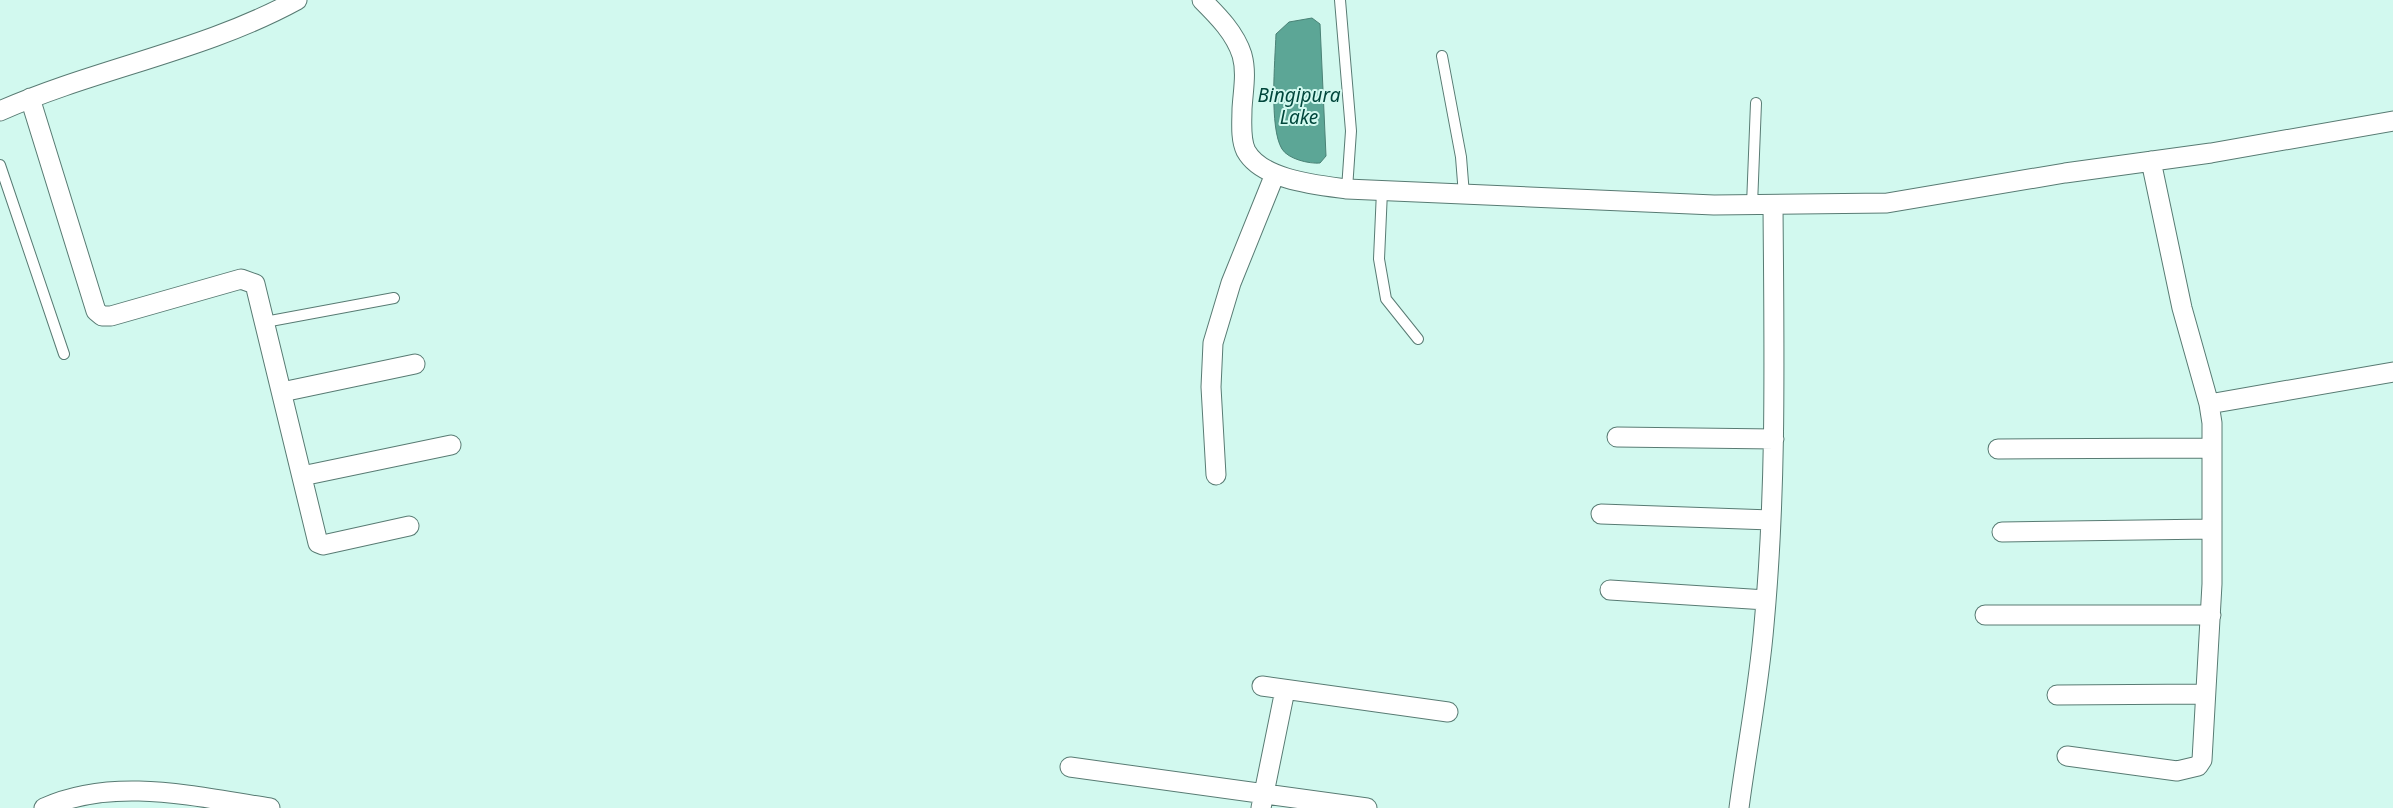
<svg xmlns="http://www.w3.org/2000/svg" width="2393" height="808" viewBox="0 0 2393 808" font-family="'Noto Sans',sans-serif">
<rect width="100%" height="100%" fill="#d2f9ef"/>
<path fill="#5ca696" stroke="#4a8276" d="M1312,18L1320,24L1326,156L1320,163C1309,164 1288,159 1282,149C1269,128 1275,61 1276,34L1289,22Z"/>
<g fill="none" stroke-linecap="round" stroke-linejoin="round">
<g stroke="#587b73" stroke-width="12">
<path id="lane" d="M1340,0L1351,131L1347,189
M1442,56L1461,157L1464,195
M0,165L64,354
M1382,191L1379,259L1386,299L1418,339
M1752,205L1756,103
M265,322L394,298"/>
</g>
<g stroke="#587b73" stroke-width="21">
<path id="street" d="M1202,0C1218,16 1235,33 1242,55C1247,73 1243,91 1242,109C1242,121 1240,139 1246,151C1262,180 1317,185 1347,189L1714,205L1887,203L2065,173L2211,153L2393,121
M30,98L96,311L102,316H111L241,279L255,284L318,543L323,545L409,526
M0,111C97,68 204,51 297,0
M282,392L415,364
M2209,404L2393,372
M1617,437L1774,439
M1998,449L2212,448
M1216,475L1211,387L1213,343L1231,283L1275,174
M302,476L451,445
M1601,514L1771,520
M2002,532L2212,529
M1610,590L1766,600
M1985,615H2211
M1262,686L1448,712
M2057,695L2205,694
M2067,756L2177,771L2198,766L2202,760L2212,584V423L2209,404L2182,308L2151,161
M1070,767L1367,808
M44,808C115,776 196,797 270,808
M1261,808L1285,690
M1739,808C1747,747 1759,686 1764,625C1777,485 1774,345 1773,205"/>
</g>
<use href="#lane" stroke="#fff" stroke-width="10"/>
<use href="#street" stroke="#fff" stroke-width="19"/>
</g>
<g text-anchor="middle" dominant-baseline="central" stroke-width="4" stroke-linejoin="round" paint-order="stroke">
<g font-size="19" font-style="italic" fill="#00463b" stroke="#d2f9ef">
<text x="1299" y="95">Bingipura<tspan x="1299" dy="22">Lake</tspan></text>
</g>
</g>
</svg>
